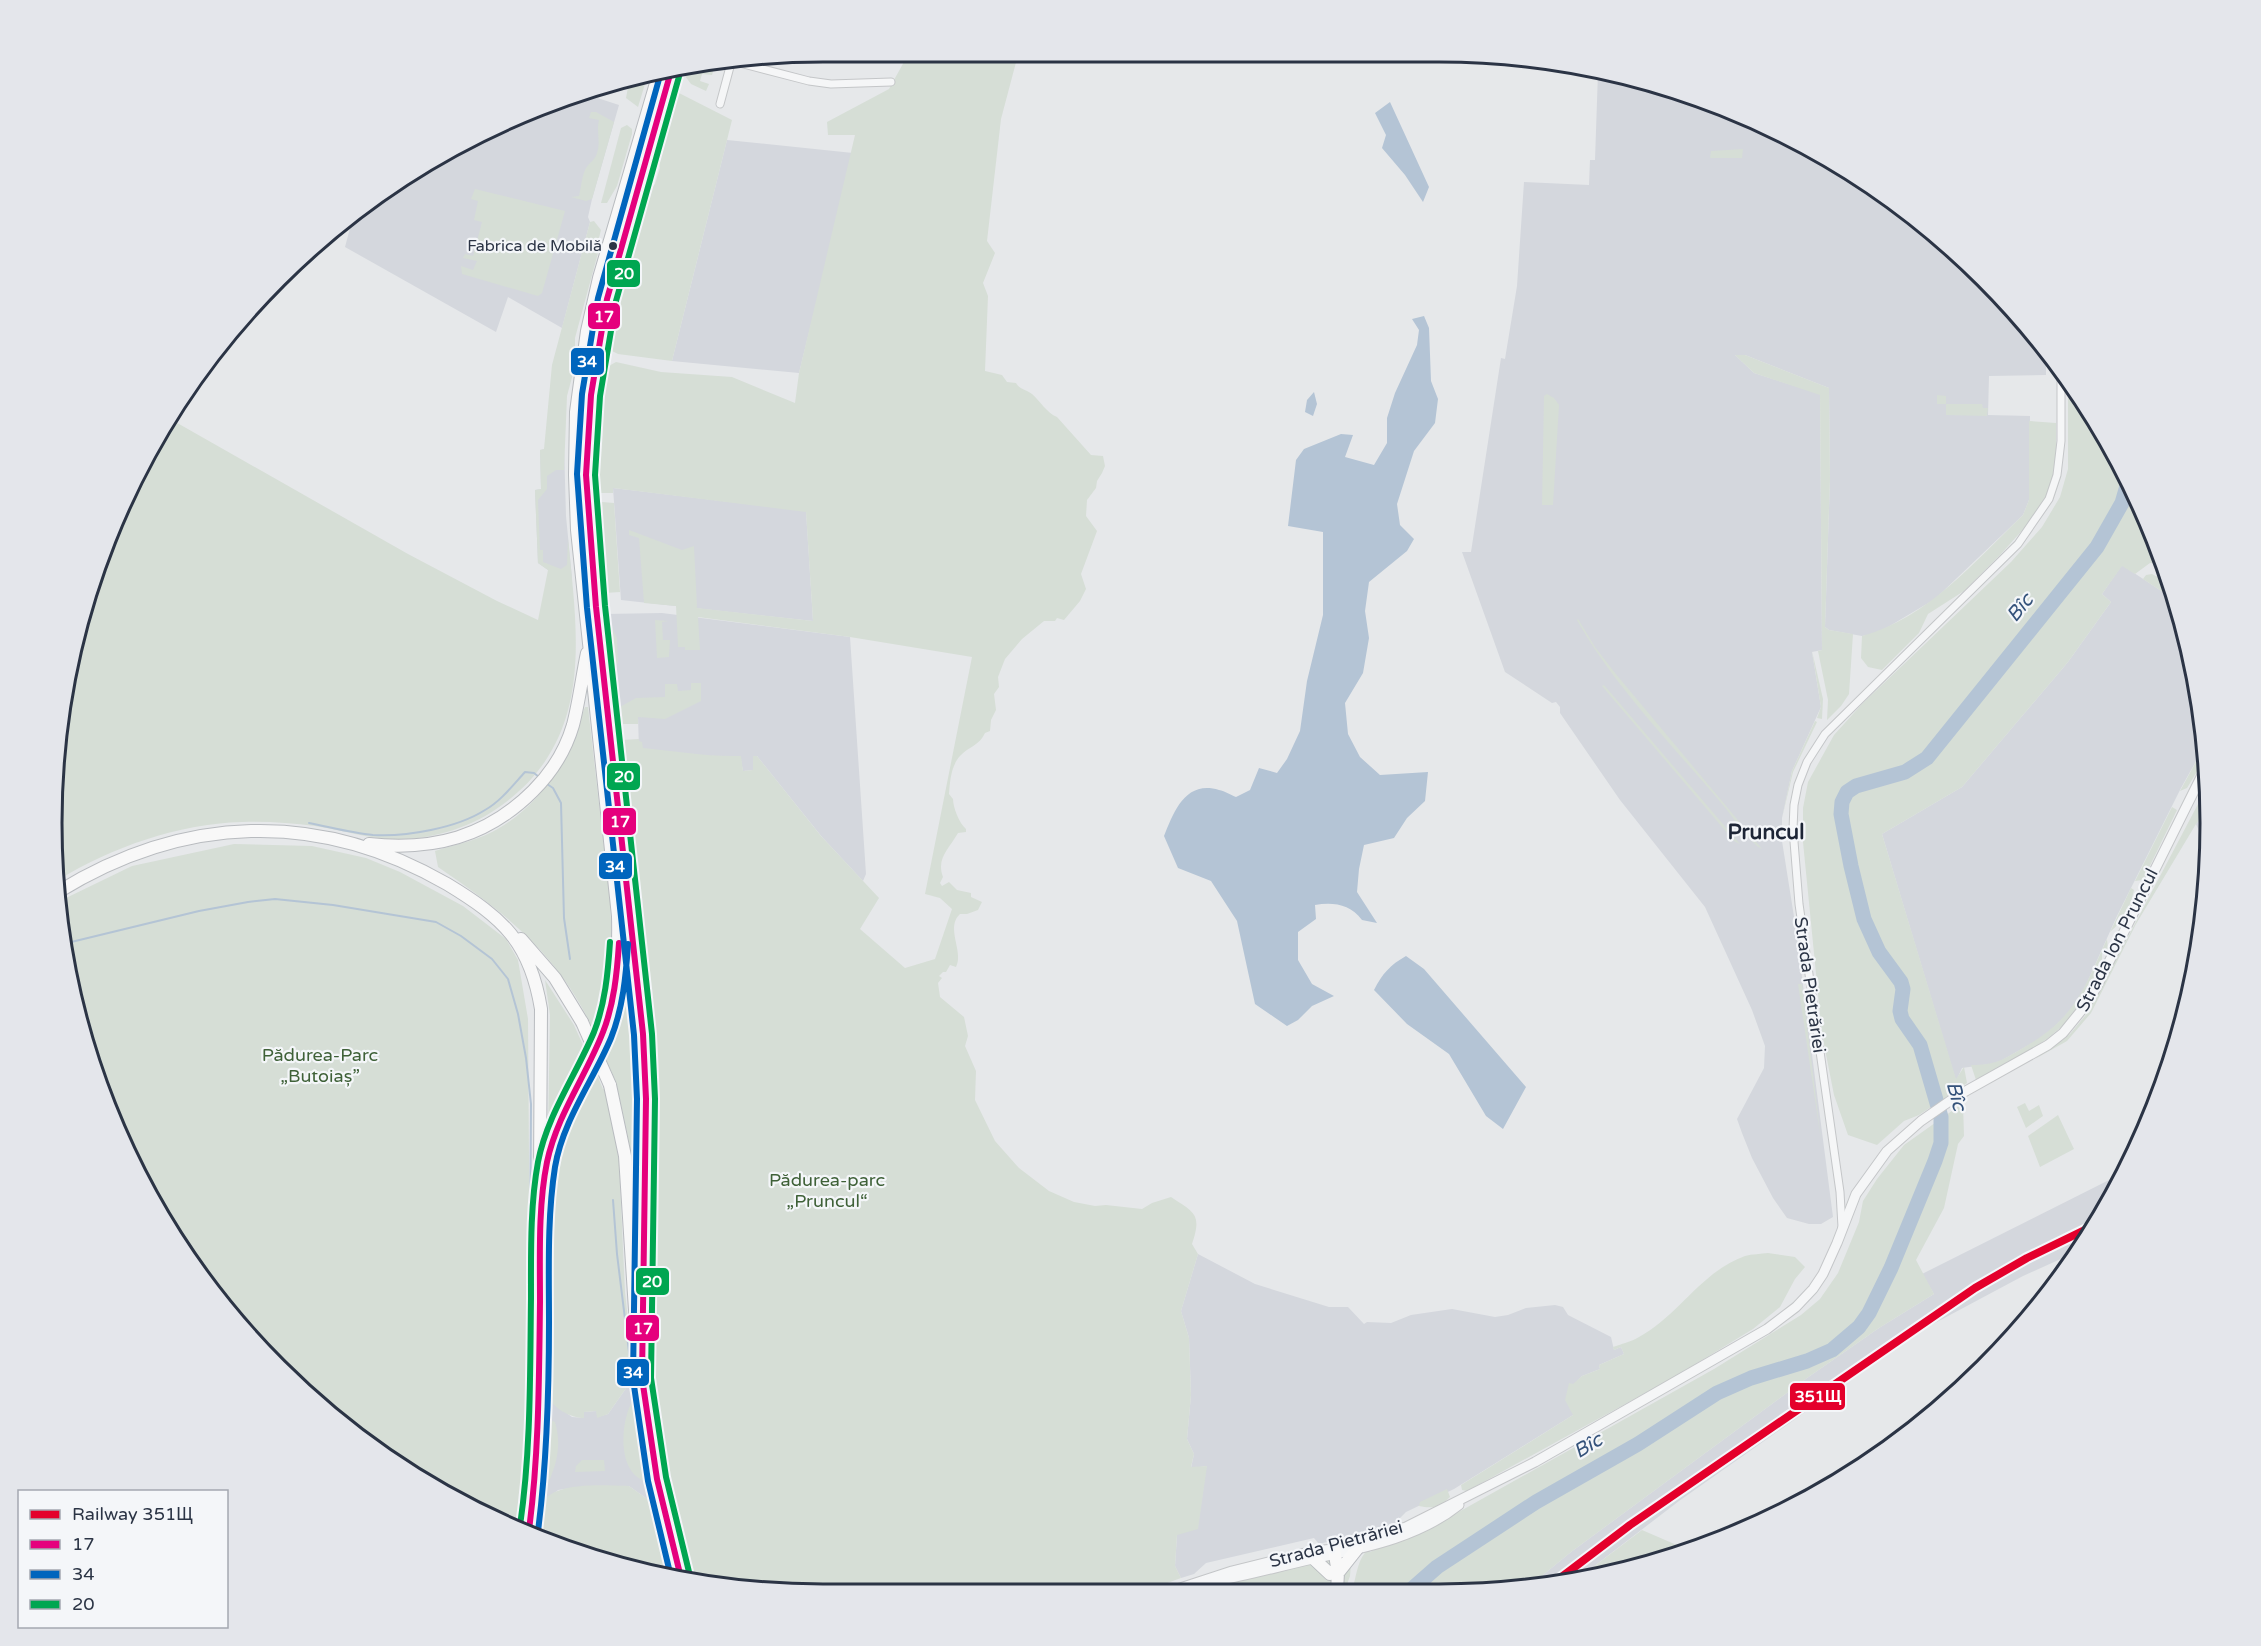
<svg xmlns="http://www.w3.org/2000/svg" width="2261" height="1646" viewBox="0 0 2261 1646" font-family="'Varela Round',sans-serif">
<rect width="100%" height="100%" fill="#e6e8ea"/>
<path fill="#d4d7dd" d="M1598,72L1637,77L1734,110L1867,181L1947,243L2046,348V375L1989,376L1988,415L2030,416L2029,500L2023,515L1935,599L1878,633L1862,636L1829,630L1825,627L1830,479L1829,388L1745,355H1735L1754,373L1820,394L1822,650L1812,652L1821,707L1792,771L1782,818V841L1795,923L1833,1217L1821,1224H1809L1787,1218L1773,1198L1752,1158L1742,1133L1737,1119L1764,1068L1765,1046L1752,1010L1705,907L1620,800L1560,713V707L1556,702L1552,703L1505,672L1462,552H1471L1501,358L1505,359L1517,286L1524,182L1589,185L1590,160H1595Z
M579,92L619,105L592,199L588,217L590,222L562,328L508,297L496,332L345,247L353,217L394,181L527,110Z
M727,140L853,153L799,373L672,361Z
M564,446L566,516L572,578L561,579L538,563L535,490L541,489L540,450Z
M613,488L806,511L813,621L621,600Z
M2122,565L2175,600L2184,623L2204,747L2181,788L2117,916L2085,987L2071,1011L2043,1037L1997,1063L1962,1068L1956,1081L1882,834L1962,787L2068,662L2111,602L2102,594Z
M662,613L850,637L866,874L863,881L822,837L757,756L754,770L743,771L740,756L717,757L639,750L638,717H619L605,614Z
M2207,810L2206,846L2196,824Z
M2123,1173L2107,1209L2076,1252L2023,1276L1920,1331L1679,1501L1580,1577L1539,1588H1527L1571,1552L1807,1378L1879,1328L1934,1294L1922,1274Z
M1198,1254L1255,1284L1329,1307H1348L1364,1324L1367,1322L1391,1323L1411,1315L1452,1309L1495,1317L1508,1315L1526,1308L1555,1305L1563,1307L1568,1315L1611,1337L1614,1350L1621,1347L1624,1354L1599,1365L1600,1369L1582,1376L1573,1385V1415L1454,1489L1406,1512L1393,1525L1319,1544L1314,1538L1206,1563L1194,1574L1181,1578L1175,1566L1177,1535L1207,1466L1191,1468L1194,1454L1187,1439L1191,1395L1189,1338L1181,1311Z
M634,1377V1400L650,1501L629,1486L580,1487L558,1490L542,1504L548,1399L572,1417L584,1418V1412L597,1411V1417L608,1414Z"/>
<path fill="#d6ded6" d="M910,51H1019L1001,119L987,241L995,253L983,283L988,296L985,371L1002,375L1007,382L1016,383C1020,390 1026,389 1032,394C1040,401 1047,413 1057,417L1091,455L1103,456L1105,466L1102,473L1097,481L1096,488L1087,500L1086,516L1097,531L1081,574L1086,589L1080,601L1064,620L1057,618L1055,621H1044L1022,639L1005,659L998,677L999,687L994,694L996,710L991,720L990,731L985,733C980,745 968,747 960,756C951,766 950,781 949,794L953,799C953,807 959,823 966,829V832L958,833C949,849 936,858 943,877L940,883L942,886L949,882L957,890L971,893V897L982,902L978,910L967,914H960C945,928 964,951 956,967L950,965L946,972H943L939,976L942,978L938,983L940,997L964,1017L968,1036L965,1046L976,1071L975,1100L995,1141L1019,1168L1049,1191L1074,1202L1095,1206L1106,1205L1142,1209L1152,1203L1171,1197C1195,1213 1202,1214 1192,1244L1198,1254L1181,1311L1189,1338L1191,1395L1187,1439L1194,1454L1191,1467L1207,1466L1198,1529L1177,1535L1175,1566L1181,1578L1145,1591L772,1593L687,1579L671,1516L649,1407L647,1310L650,1203L654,1174L652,1163L653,1118L649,1036L627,821L622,740L639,739V741L642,742L643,748C676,751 707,757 741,756L743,771L753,770V756H757L821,836L879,898L860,929L905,968L935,959L952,909L940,898L925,894L972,657L850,637L698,617L700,650H685V647H678L676,606L644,603L639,538L629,535V530L682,550L694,546L697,608L813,621L806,512L613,488V493H601L595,489L598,425L601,387L605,368L616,362L661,372L732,377L795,403L799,373L855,135H828L827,122L889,89Z
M715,65L712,75L702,74L700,81L709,84L706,91L691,84L682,72V70Z
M648,74L638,107L626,98L630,77Z
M677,92L732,120L672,361L618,354L612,351L610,345L645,196L655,184L660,168L658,154L672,98Z
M591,112H596L614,122L592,199L586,201L571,197L579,196C581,188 582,175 586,168C590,162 595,160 597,153C601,141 596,132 599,120L589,118Z
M627,125L632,129V134L617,186L607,203H601L621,128Z
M1743,149L1742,158H1710L1711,151Z
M475,189L565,211L542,293L538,296L462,274L461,266L473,270L477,261L463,258L465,254L473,256L482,222L474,220L478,201L471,199Z
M594,221L601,230L599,238H596L594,245L598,253L575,338V366L567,396L564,470H556L547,476V489L538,500L540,550H543V562L561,569L567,565L568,539C578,639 594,738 502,805C474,826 435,839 400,839C371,840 343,830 315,826C291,823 266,821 242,822C177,824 113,847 58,880V719L83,651L103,554L130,482L172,420L408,554L497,601L538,620L548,570L538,563L535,490L541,489L540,450L544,449L552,365L590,222Z
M1735,355H1745L1829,388L1830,479L1825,627L1829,630L1853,634L1849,694L1841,706L1827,720L1828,700L1818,651L1822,650L1820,395L1754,373Z
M2068,381L2130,481L2161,563H2150L2135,574L2122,566L2102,594L2111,602L2068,662L1962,787L1882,834L1956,1079L1964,1067L1967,1083L1919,1115L1904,1121L1877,1145L1848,1135L1834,1095L1822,1034L1803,842V808L1808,782L1834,735L1862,704L2011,562L2042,527L2060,497L2068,469Z
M1547,394L1554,398L1559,405L1553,505H1542L1544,396Z
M1937,395L1946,396V404H1982L1983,408H1988L1987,416L1946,415V404H1937Z
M2029,421L2056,423V449L2054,478L2047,497L2027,525L2000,555L1964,591L1928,614L1919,633L1882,670L1868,667L1861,658L1862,636C1928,618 1975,561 2023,515L2029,500Z
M602,502L614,503L620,592L605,593L596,509Z
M2152,574L2169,583L2175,600L2143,579L2146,575Z
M1578,619L1595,647L1615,673L1762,849C1751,844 1732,816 1723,805C1675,748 1613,685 1577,620Z
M655,620L668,621L662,622L663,640H670L669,657L657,658Z
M607,629L613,630L617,638L618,663L611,669Z
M1812,651L1823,699L1822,719L1817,718L1821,707Z
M691,683H701V701L665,719L638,717V724H622L619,722L618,708L636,698L665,697V684H677L678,691L691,690Z
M1604,685L1740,844L1734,841L1602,686Z
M585,707H588L610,901L612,942L607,984L596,1036C562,957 507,914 438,867L435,851C454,845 474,841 492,832C531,812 558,776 576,737C580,727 581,716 585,707Z
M1815,721L1817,722L1793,772L1782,818L1792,771Z
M2204,747L2206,757L2187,788L2180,791Z
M2208,785L2207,810L2196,824L2136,924L2091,1013L2067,1041L2035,1059L2070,1034L2089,1011Z
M2172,807L2177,810L2143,880L2135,881Z
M234,844L312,846L366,858L400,872L463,906L506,939L518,960L528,1019L530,1297L523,1487L517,1525L437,1492L314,1404L211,1293L110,1118L58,923V905L66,898L132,866Z
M2131,888L2134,890C2130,908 2124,920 2110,932Z
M623,905L637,1029L641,1123L638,1231H637L629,1142L616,1082L603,1053C623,1006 626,955 623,905Z
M2107,939L2108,950L2102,954C2103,969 2096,981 2088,993C2060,1040 2022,1055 1976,1080L1971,1065C1996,1065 2002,1060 2023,1048C2075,1018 2083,991 2107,939Z
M545,980L574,1025L587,1054L559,1105L548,1134L550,1015Z
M1798,984H1802L1821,1140Z
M594,1068L603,1089L605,1088L619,1160L625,1292L634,1377L608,1414L597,1418L596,1411L584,1412V1418C571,1418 552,1408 547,1395L553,1169L568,1119Z
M1963,1103L1964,1136L1958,1144L1944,1208L1916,1260L1934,1294L1879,1328L1807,1378L1571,1552L1527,1588L1352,1590C1357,1576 1357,1558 1369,1549L1370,1552L1448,1518L1714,1369L1801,1315L1820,1299L1838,1273L1859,1222L1863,1201L1877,1179L1904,1145Z
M2025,1103L2029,1111L2039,1105L2043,1116L2026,1128L2017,1107Z
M2058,1115L2074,1149L2040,1167L2028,1136Z
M1768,1253L1795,1257L1805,1267L1795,1279L1780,1307L1753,1329L1676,1376L1467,1491L1462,1490L1461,1485L1573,1415L1565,1400L1569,1383L1573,1384L1582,1376L1600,1369L1599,1365L1624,1354L1621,1347L1614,1350L1613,1347C1621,1344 1631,1342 1639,1337C1678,1316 1702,1271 1745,1256C1752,1254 1761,1254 1768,1253Z
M633,1400H634L648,1482C616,1475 620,1421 633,1400Z
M548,1419L555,1422C561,1442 558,1460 550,1479L547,1480L544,1477L546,1422Z
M582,1460H604L605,1471L575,1472L576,1466Z
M629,1486L650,1501L654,1518L659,1524L671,1577L623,1569L537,1533C538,1524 538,1513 541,1505C553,1480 606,1486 629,1486Z
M1447,1489L1450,1497C1440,1507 1433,1509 1419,1506L1420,1502Z
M1642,1530L1686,1549L1580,1577Z
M1345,1555L1351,1563L1350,1576L1345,1590L1193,1591Z"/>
<path fill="#b4c4d5" d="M1390,102L1429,187L1423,202L1405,175L1382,148L1386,135L1375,113Z
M1424,316L1429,328L1431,381L1438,399L1435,423L1414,451L1397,504L1400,525L1414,539L1407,551L1369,582L1365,611L1369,638L1363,673L1345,703L1348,734L1360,757L1380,775L1428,772L1425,801L1407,818L1394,838L1364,845L1359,869L1357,892L1377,923L1362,920C1350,904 1333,902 1315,905L1316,919L1298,932V960L1312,984L1334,996L1312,1006L1298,1020L1287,1026L1255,1004L1237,921L1211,881L1178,868L1164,836C1174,812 1185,780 1219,790C1225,791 1231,795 1236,797L1250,790L1259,768L1277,773L1287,759L1300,731L1307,681L1323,615V532L1288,526L1296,460L1304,449L1341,434L1353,435L1345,457L1374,465L1387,443V418L1395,393L1417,345L1419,330L1412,319Z
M1314,392L1317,404L1313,416L1305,412L1307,400Z
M1406,956L1424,969L1526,1087L1503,1129L1486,1116L1449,1054L1407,1024L1374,990C1382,974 1390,965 1406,956Z"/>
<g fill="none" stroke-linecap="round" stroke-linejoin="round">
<path stroke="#b4c4d5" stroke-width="2" d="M685,72L686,69
M547,784L553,788L561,803L564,918L570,959
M309,823C330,827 351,833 373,835C406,837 457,828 485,810C501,801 513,785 525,772L534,773L539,777
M63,944L199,911L248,902L275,899L333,905L436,922L461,936L492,959L508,979L518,1014L526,1058L531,1104L529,1448L526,1489L520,1526
M613,1200L617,1254L632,1376
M549,1397L550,1285L554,1168L577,1101
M635,1402L648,1478
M547,1478L549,1425
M656,1524L667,1576
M539,1534L544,1504"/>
<path stroke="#b4c4d5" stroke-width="15" d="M1412,1589L1437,1567L1536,1502L1638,1444L1717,1393L1751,1378L1807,1361L1832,1350L1859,1327L1869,1313L1891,1268L1935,1161L1941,1143V1117L1920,1045L1902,1019L1900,1011L1903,989L1901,982L1879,952L1864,919L1851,866L1841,814L1842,802L1847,792L1856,786L1905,772L1927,758L2097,547L2122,503L2129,479"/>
<g stroke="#c4c6c8" stroke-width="9">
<path id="minor" d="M736,62L809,81L831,84L891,82
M720,104L731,63
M1842,1227L1840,1192L1799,904L1793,829L1794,805L1798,785L1807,762L1825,734L2018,544L2049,499L2057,475L2061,441V370"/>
</g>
<g stroke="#c4c6c8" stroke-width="11">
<path id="tertiary" d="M1217,1581C1249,1575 1281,1566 1313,1559C1363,1548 1418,1538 1459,1505
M1171,1591L1232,1571L1313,1551L1334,1549L1406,1527L1535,1462L1767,1329L1796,1307L1813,1289L1823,1274L1837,1243L1856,1194L1887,1151L1921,1121L1957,1096L2048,1045L2063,1033L2085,1006L2096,988L2207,765"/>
</g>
<g stroke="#b8bbbf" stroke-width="14">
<path id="trunk" d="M369,844C433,851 487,837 533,791C551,773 566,749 573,725C579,702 582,677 587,653
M58,892C183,815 318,809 447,884C503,918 530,942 541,1009L540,1172
M521,939L555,978L582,1022
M610,1085L625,1156L636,1325
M540,1221C544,1191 546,1159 557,1130C570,1096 592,1065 604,1030C617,993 619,954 618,916L577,530L575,475L576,412L587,331L599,278L659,73
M640,1354C643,1371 642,1388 644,1405C652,1463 666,1521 681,1578
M642,1362L646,1099L643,1034L596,607L586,475L591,395L607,299L671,71
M529,1530L534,1499L537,1438L540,1213
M1334,1549L1338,1573L1337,1590
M1314,1559L1330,1574
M1338,1573L1357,1549"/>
</g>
<use href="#minor" stroke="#f5f6f7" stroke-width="7"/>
<use href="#tertiary" stroke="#f5f6f7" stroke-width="9"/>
<use href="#trunk" stroke="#f8f8f8" stroke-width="12"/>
<g stroke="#b8bbbf" stroke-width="14" stroke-linecap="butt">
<path id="trunk-bridge" d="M582,1022L610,1085"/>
</g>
<use href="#trunk-bridge" stroke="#f8f8f8" stroke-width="12"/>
<g stroke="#f4f6f9" stroke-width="10">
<path id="bus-1" d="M671,71L607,299L591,395L586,475L596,607L643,1034L646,1099L642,1378L657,1479L681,1578
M529,1530C539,1454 539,1379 540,1302C540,1256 538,1207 547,1162C557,1115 586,1076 603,1032C614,1004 617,973 619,943"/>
</g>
<g stroke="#f4f6f9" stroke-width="10">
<path id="bus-2" d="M661,72L598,298L582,394L577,474L587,608L634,1035L637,1099L633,1379L648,1481L671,1577
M538,1531C547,1462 549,1392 549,1322C549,1271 547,1218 555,1167C563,1120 593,1081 611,1038C623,1008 626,975 628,944"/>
</g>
<g stroke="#f4f6f9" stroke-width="10">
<path id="bus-3" d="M680,73L616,301L600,396L595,475L605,606L652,1034L655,1099L651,1378L666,1477L690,1576
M520,1526C531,1450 530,1375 531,1298C531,1253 530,1206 538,1162C547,1115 576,1075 594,1032C605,1004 608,973 610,942"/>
</g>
<use href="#bus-1" stroke="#e5007d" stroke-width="6"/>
<use href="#bus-2" stroke="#0065bd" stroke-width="6"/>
<use href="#bus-3" stroke="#00a651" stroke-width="6"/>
<g stroke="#f4f6f9" stroke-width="12">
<path id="rail-1" d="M1551,1585L1630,1525L1975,1288L2027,1258L2095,1225"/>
</g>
<use href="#rail-1" stroke="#e4002b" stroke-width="8"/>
</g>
<circle fill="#2b3445" stroke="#f4f6f9" stroke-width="2" cx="613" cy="246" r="5"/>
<g text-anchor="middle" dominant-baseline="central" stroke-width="4.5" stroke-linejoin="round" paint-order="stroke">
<g font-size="16" fill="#2b3445" stroke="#f4f6f9" text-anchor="end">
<text x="602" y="246">Fabrica de Mobilă</text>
</g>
<g font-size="18" fill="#2b3445" stroke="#f4f6f9">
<text transform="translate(2117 940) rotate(-63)">Strada Ion Pruncul</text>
<text transform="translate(1810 985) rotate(82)">Strada Pietrăriei</text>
<text transform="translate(1336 1544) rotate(-15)">Strada Pietrăriei</text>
</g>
<g font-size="18" fill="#3f6138" stroke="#f4f6f9">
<text x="320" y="1055">Pădurea-Parc<tspan x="320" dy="21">„Butoiaș”</tspan></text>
<text x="827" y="1180">Pădurea-parc<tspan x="827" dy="21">„Pruncul“</tspan></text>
</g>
<g font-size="20" font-style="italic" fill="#34527a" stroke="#f4f6f9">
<text transform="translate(2020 608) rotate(-51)">Bîc</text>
<text transform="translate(1956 1096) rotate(75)">Bîc</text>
<text transform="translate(1588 1446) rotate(-31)">Bîc</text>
</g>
<g font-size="21" font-weight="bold" fill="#1d2536" stroke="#f4f6f9">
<text x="1766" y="832">Pruncul</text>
</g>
</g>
<path d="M0 0H2261V1646H0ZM823 62H1439A761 761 0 0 1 2200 823V823A761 761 0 0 1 1439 1584H823A761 761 0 0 1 62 823V823A761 761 0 0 1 823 62Z" fill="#e4e6eb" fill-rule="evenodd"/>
<path fill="none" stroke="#2b3445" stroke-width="3" d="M823 62H1439A761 761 0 0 1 2200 823V823A761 761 0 0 1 1439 1584H823A761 761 0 0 1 62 823V823A761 761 0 0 1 823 62Z"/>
<g stroke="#f4f6f9" stroke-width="2">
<rect x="606" y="259" width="35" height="29" rx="6" fill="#00a651"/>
<rect x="587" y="302" width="34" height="28" rx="6" fill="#e5007d"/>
<rect x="570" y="347" width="35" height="29" rx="6" fill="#0065bd"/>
<rect x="606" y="762" width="35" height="29" rx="6" fill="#00a651"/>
<rect x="602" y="807" width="35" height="29" rx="6" fill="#e5007d"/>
<rect x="598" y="852" width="35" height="28" rx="6" fill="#0065bd"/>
<rect x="635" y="1267" width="35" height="29" rx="6" fill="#00a651"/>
<rect x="625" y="1314" width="35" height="28" rx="6" fill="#e5007d"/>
<rect x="616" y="1358" width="34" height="29" rx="6" fill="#0065bd"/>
<rect x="1789" y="1382" width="57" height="29" rx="6" fill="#e4002b"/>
</g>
<g font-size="16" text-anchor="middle" font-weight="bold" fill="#fff">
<text x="624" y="279">20</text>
<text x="604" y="322">17</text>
<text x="587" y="367">34</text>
<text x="624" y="782">20</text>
<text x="620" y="827">17</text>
<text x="615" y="872">34</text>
<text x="652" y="1287">20</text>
<text x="643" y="1334">17</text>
<text x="633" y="1378">34</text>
<text x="1818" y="1402">351Щ</text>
</g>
<rect x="18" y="1490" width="210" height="138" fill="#f4f6f9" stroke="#a4a8b1" stroke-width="1.5"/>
<rect x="30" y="1510" width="30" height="9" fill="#e4002b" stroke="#a4a8b1" stroke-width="1.5"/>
<text x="72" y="1520" font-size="18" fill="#2b3445">Railway 351Щ</text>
<rect x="30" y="1540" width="30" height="9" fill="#e5007d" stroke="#a4a8b1" stroke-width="1.5"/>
<text x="72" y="1550" font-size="18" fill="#2b3445">17</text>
<rect x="30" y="1570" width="30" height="9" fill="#0065bd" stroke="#a4a8b1" stroke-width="1.5"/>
<text x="72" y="1580" font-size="18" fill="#2b3445">34</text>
<rect x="30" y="1600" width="30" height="9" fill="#00a651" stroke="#a4a8b1" stroke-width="1.5"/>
<text x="72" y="1610" font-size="18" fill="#2b3445">20</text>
</svg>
